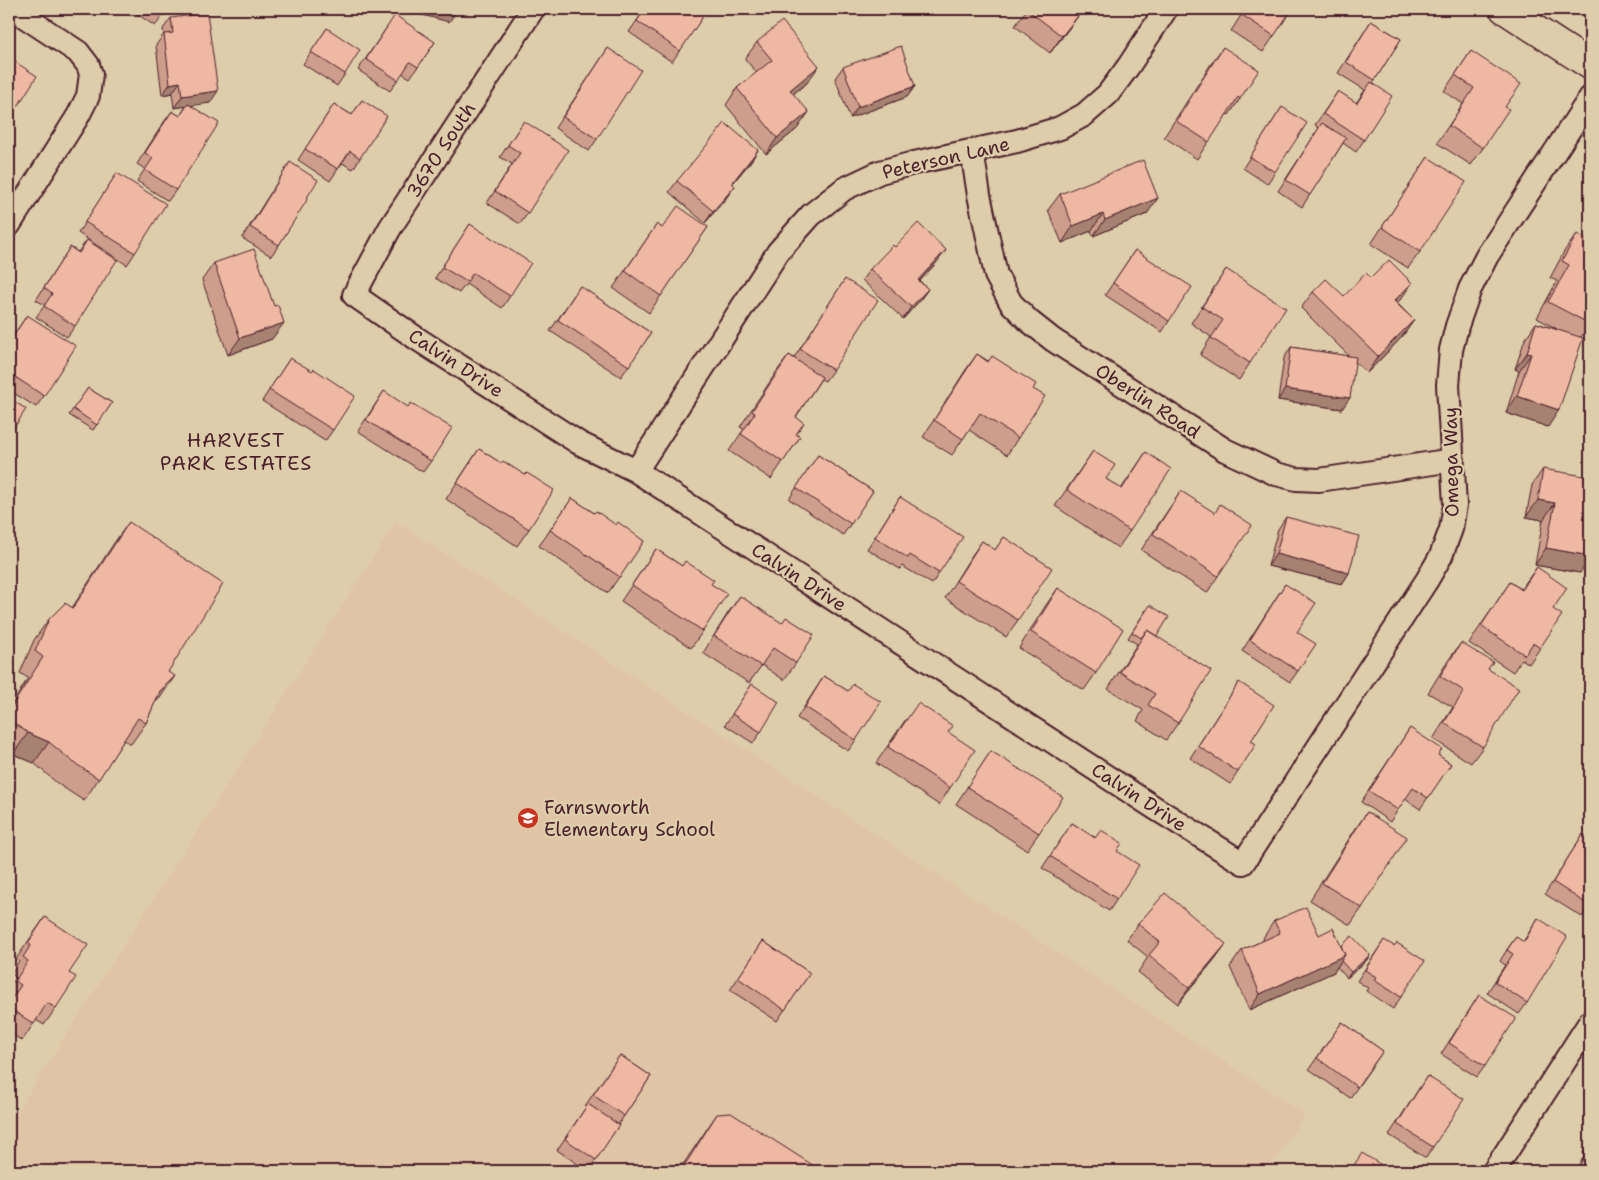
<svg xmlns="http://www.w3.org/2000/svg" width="1599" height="1180" viewBox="0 0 1599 1180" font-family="'Shantell Sans',sans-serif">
<rect width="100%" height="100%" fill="#decdaa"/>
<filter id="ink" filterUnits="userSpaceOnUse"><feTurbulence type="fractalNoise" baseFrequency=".02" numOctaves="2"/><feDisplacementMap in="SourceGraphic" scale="10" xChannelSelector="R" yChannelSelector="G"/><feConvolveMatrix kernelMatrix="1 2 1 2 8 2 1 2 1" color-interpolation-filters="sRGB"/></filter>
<g filter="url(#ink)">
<path fill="#e0c4a6" d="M396,522L1305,1114L1268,1171H9V1124Z"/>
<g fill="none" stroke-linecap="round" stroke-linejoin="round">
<g stroke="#4a1f2b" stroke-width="26">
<path id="minor" d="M533,9L390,228L354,295L416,338L579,443L636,471L1155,808L1243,863L1427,580L1441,556L1451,529L1455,505L1448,385L1451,350L1457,326L1470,289L1487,256L1590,98
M972,151L979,195L996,275L1011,303L1029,321L1053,340L1225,450L1276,474L1296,479L1319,480L1453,460
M9,225L78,116L88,96L91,74L88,65L78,52L13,9
M636,471L778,252L811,215L844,189L880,172L914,163L1017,141L1060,128L1084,115L1108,94L1128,67L1166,9
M1494,1171L1590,1022"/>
</g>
<g stroke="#4a1f2b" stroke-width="31">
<path id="tertiary" d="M1504,9L1590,65"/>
</g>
<use href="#minor" stroke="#decdaa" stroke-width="22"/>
<use href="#tertiary" stroke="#decdaa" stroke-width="28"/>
</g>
<path fill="#cd9e8b" stroke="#4a1f2b" d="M136,9H168L155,26L134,12Z
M645,9H708L672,62L629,32Z
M1027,9H1083L1070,27L1050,53L1015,26Z
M1245,9H1292L1263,52L1231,31Z
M171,18L210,103L190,105L176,190L168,201L137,181L145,169L137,164L164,122L172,111L180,116L186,106L174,108L172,93L162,95L156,45L164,34L163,29Z
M1371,21L1401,39L1373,83L1364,140L1356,152L1343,143L1302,207L1278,191L1319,128L1315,125L1338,91L1356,103L1365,90L1338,73Z
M387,27L435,42L410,78L402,73L390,91L358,70Z
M327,28L345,74L337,86L303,64Z
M757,42L807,83L793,94L797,129L766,154L726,105L737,88L757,73L745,59Z
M1223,47L1240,99L1229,115L1227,114L1197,159L1164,137L1211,64Z
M608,48L597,139L589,151L555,128Z
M1471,51L1505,107L1483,148L1471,165L1437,143L1463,104L1444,91Z
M843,67L915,86L907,97L850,118L835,78Z
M362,100L360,158L353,169L342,163L330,181L298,160L334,104L352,115Z
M1282,107L1275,172L1267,184L1243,168Z
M524,121L528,213L520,224L487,203L512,164L500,157Z
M758,150L751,161L733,183L727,197L705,223L669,192L677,181Z
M1428,157L1420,252L1408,268L1371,244Z
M290,162L306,199L279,245L271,256L242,238Z
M117,173L135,253L127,265L78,233Z
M1060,194L1147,214L1093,236L1091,231L1062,243L1048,210Z
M1590,202V211L1586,209Z
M470,224L510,296L502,308L466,284L459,293L435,278Z
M657,224L662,228L708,227L649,313L613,288Z
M1577,234L1590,324L1581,337L1548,427L1506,413L1519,371L1515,369L1525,339L1536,323L1557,329L1537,318L1557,281L1550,278L1565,250Z
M87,240L75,326L67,337L36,317L45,305L36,300L70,247L78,252Z
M895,247L938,261L920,281L928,289L920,300L903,319L862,280L870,269Z
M1135,250L1169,321L1162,332L1105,295Z
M214,263L272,339L228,355L202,280Z
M1226,269L1250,363L1239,380L1200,355L1211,337L1191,323L1215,286Z
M1371,278L1401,299L1397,303L1414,320L1402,337L1367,373L1355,362L1342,409L1278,400L1284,358L1291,347L1349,356L1301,308L1313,292L1344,296Z
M845,279L833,370L825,381L821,379L796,417V434L800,437L771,479L729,451L744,429L740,427L777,371L789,355L794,358Z
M580,286L651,333L621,377L550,331Z
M27,315L44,396L36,407L9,390V342Z
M977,354L1033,389L1018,438L1007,455L969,430L952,455L923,437L965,371Z
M290,358L333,430L325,441L262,401Z
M88,388L112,403L93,430L69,415Z
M384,391L431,461L423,472L358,431Z
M479,449L501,463L525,475L529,529L517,546L446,499Z
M1093,451L1106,479L1121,489L1146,452L1130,531L1118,548L1055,506Z
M818,455L873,491L843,535L789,499Z
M1543,469L1580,573L1535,565L1543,520L1526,517L1532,485Z
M1181,491L1218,576L1207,593L1141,550Z
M900,497L939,573L932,584L902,566L900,569L867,549Z
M572,498L594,513L644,541L608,593L539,546Z
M1286,517L1349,573L1342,584L1268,566L1278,529Z
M129,522L168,672L160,698L155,702L146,723L131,744L124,740L84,801L58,784L34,763L13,754L9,752V709L28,678L20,673L34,640L49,619L72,608L114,543Z
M1004,537L1018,620L1006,637L945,598L970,558L982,541L995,550Z
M656,549L682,566L711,584L703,631L691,648L621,601Z
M1537,567L1553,609L1540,648L1529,664L1522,659L1513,672L1469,643L1510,582L1521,589Z
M1285,584L1297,632L1298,671L1290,682L1242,651Z
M1058,588L1096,673L1084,690L1019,648L1046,605Z
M740,596L796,663L784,680L762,665L749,683L703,653L728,613Z
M1146,610L1157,636L1178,723L1166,740L1137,721L1143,710L1108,689L1137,644L1128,638Z
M1461,643L1483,747L1471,763L1433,739L1453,707L1428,693L1449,659Z
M824,676L848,691L856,740L848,751L797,718Z
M1239,682L1251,741L1238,772L1230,784L1190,758Z
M752,684L761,732L753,743L725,725Z
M906,719L948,732L950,788L939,805L876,763Z
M1410,728L1438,755L1451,764L1420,809L1405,799L1390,822L1361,802Z
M991,751L1039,833L1027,850L956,804Z
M1367,812L1362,908L1350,925L1310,900L1356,828Z
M1072,823L1117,851V899L1109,911L1042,868Z
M1583,834L1590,905L1582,917L1545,894Z
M45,917L69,973L56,1008L44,1025L36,1020L22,1041L9,1032V989L16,977L11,974L19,961L16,959Z
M1538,918L1527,1003L1519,1014L1487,993L1505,965L1500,961L1508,948L1516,937L1523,942Z
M1274,921L1319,935L1341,946L1370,955L1366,961L1347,978L1337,967L1334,972L1249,1010L1230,967L1242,950L1264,940L1263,938Z
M1138,924L1226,944L1214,960L1178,1004L1138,972L1148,957L1127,940Z
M1384,940L1401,997L1393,1009L1366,991L1368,988L1357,981Z
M763,941L810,973L777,1021L730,990Z
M1479,995L1485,1066L1477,1077L1441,1054Z
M1342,1022L1383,1051L1350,1098L1309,1069Z
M620,1055L651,1076L618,1125H619L588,1171L557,1150L586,1107L585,1106Z
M1427,1076L1433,1147L1426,1158L1389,1135Z
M717,1114L822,1171L684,1163Z
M1590,1142V1171H1575L1585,1155L1583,1153Z"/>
<path fill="#a78171" stroke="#4a1f2b" d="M414,9H450L457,11L449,22L411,12Z
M1082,11L1070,27L1050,53L1062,36Z
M819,66L807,83L778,106L790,90Z
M180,82L172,93L162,95L170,84Z
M915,86L907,97L850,118L858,107Z
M218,91L210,103L174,108L182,96Z
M809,112L797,129L766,154L777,138Z
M758,150L751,161L724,194L732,183Z
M735,186L727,197L705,223L713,211Z
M1158,198L1147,214L1093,236L1105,220Z
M1103,214L1091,231L1062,243L1073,226Z
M946,250L938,261L910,291L918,280Z
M1412,283L1401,299L1383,317L1394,301Z
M928,289L920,300L903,319L911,307Z
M1414,320L1402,337L1367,373L1378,356Z
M284,323L272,339L228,355L240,338Z
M1527,353L1531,354L1519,371L1515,369Z
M1285,389L1350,398L1342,409L1278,400Z
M1517,396L1559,410L1548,427L1506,413Z
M1538,500L1555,503L1543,520L1526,517Z
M1546,548L1590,556V558L1580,573L1535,565Z
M1276,554L1349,573L1342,584L1268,566Z
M175,676L160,698L145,712L160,691Z
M28,733L49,742L34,763L13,754Z
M1226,944L1214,960L1178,1004L1189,988Z
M1345,955L1334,972L1249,1010L1260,994Z
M1370,955L1366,961L1347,978L1351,972Z"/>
<path fill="#eeb8a2" stroke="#4a1f2b" d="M450,9H458L457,11Z
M645,9H708L680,51L637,21Z
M1026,9H1079L1082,11L1062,36Z
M1246,9H1292L1274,36L1242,15Z
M207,13L218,91L182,96L180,82L170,84L164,34L173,33L171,18Z
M395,15L435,42L418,67L410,62L398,80L366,59Z
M782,21L819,66L790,90L809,112L777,138L737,88L772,60L757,42Z
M1371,21L1401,39L1375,80L1346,62Z
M327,28L360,50L345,74L311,52Z
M901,46L915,86L858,107L843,67Z
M1223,47L1259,70L1240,99L1238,97L1209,142L1176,121Z
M608,48L641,70L597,139L563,117Z
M1471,51L1521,84L1505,107L1509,109L1483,148L1449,126L1474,88L1455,75Z
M9,58L37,76L9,120Z
M1371,82L1392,96L1364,140L1323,114L1338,91L1357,103Z
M362,100L387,116L360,158L350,151L338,169L305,149L334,104L352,115Z
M188,104L219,123L176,190L145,170L153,158L145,153L172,111L180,116Z
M1282,107L1307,123L1275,172L1250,157Z
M524,121L568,150L528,213L495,191L520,153L508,145Z
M725,123L758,150L732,183L735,186L713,211L677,181Z
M1322,123L1346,138L1310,195L1286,180Z
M1428,157L1466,182L1420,252L1382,227Z
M1143,160L1158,198L1105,220L1103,214L1073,226L1060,194Z
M290,162L318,180L306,199L307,200L279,245L250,227Z
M117,173L166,204L135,253L85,222Z
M678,206L708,227L661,296L625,271L657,224L662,228Z
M918,223L946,250L918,280L928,289L911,307L870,269L893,245L895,247Z
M470,224L531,263L510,296L473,273L467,282L442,267Z
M1577,234L1590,241V324L1548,302L1569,265L1562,261Z
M87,240L117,260L75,326L44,306L52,294L44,288L70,247L79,253Z
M254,249L274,306L278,305L284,323L240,338L214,263Z
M1135,250L1192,287L1169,321L1113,283Z
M1389,260L1412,283L1394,301L1414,320L1378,356L1313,292L1326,279L1344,296L1366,273L1371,278Z
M1226,269L1286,308L1250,363L1211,338L1223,320L1202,307Z
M845,279L878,300L833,370L800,349Z
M580,286L651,333L629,366L558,320Z
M27,315L76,346L44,396L9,373V343Z
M1536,323L1583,338L1559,410L1517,396L1531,354L1527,353Z
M1291,347L1356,357L1350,398L1285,389Z
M977,354L988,362L992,356L1036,384L1033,389L1045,396L1018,438L980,413L963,439L934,420Z
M789,355L822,377L796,417L804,423L796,434L800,437L783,462L741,434L755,413L752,411Z
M290,358L312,371L314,369L355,396L333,430L269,390Z
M88,388L112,403L97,425L73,409Z
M384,391L408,407L411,403L452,428L431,461L366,420Z
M9,398L26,409L9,436Z
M479,449L501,463L503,461L525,475L527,473L554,490L529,529L457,483Z
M1093,451L1115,465L1106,479L1122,489L1146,452L1171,469L1130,531L1067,490Z
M818,455L873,491L851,524L796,488Z
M1543,469L1590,477V556L1546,548L1555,503L1538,500Z
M1181,491L1215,513L1220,504L1252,525L1218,576L1153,534Z
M900,497L963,537L939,573L910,555L908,558L875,537Z
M572,498L594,513L596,511L616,525L618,522L644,541L620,577L550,530Z
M1286,517L1359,536L1349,573L1276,554Z
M129,522L223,584L168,672L175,676L160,691L146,723L138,718L99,779L73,762L49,742L28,733L9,720V711L43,657L35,651L49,619L65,603L73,608Z
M1004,537L1052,568L1018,620L956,581L982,541L995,550Z
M656,549L682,566L685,561L714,580L711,584L727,594L703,631L632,585Z
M1537,567L1567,588L1553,609L1562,615L1540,648L1533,643L1525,655L1481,626L1510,582L1522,590Z
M1285,584L1316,603L1297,632L1316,644L1298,671L1250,640Z
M1058,588L1123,629L1096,673L1031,632Z
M740,596L782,623L786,617L814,635L796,663L773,648L761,666L714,636Z
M1150,605L1169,617L1157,636L1147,630L1141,638L1132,632Z
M1147,630L1211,671L1178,723L1148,705L1155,694L1120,672Z
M1461,643L1493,662L1488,669L1519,688L1483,747L1444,723L1464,691L1440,676Z
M824,676L848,691L853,684L881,702L856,740L805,707Z
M1239,682L1274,705L1251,741L1256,744L1238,772L1198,746Z
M752,684L779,702L761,732L732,714Z
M918,703L953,726L948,732L975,750L950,788L888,747Z
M1410,728L1442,749L1438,755L1451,764L1428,798L1413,788L1398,810L1369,791Z
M991,751L1063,797L1039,833L967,787Z
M1367,812L1407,837L1362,908L1322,883Z
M1072,823L1095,838L1101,830L1122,843L1117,851L1139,865L1117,899L1050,856Z
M1583,834L1590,839V906L1553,882Z
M1165,893L1226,944L1189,988L1149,955L1160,942L1138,924Z
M1306,907L1319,935L1333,928L1345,955L1260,994L1242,950L1280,933L1274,921Z
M45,917L88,945L69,973L76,977L56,1008L47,1003L34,1024L9,1008V1003L21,985L15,981L28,961L23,957L31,945L28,943Z
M1538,918L1567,937L1527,1003L1495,982L1513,954L1507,950L1516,937L1524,942Z
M1352,936L1370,955L1351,972L1341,961L1345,955L1341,946Z
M1384,940L1394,946L1397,943L1425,961L1401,997L1374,980L1376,977L1365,970Z
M763,941L810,973L785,1010L738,978Z
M1479,995L1516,1018L1485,1066L1449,1043Z
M1342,1022L1383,1051L1357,1087L1317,1058Z
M620,1055L651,1076L624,1116L593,1095Z
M1427,1076L1464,1099L1433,1147L1397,1124Z
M588,1104L619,1125L596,1160L565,1139Z
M731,1113L822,1171H669L673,1166L686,1163L717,1114Z
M1590,1149V1171H1584L1578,1167Z
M1362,1153L1391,1171H1350Z"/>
</g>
<defs>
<g id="school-disc" transform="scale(1.125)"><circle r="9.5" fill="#c8321e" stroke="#decdaa"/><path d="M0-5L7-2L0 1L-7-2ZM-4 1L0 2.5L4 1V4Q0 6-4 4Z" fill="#fff"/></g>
</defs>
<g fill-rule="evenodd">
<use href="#school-disc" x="528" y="818"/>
</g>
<g text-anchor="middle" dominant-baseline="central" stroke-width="4.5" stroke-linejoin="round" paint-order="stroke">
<g font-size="19" fill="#4a1f2b" stroke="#decdaa">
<text transform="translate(441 150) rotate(-57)">3670 South</text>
<text transform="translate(946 158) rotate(-13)">Peterson Lane</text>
<text transform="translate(456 363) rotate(33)">Calvin Drive</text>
<text transform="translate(1148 401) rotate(33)">Oberlin Road</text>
<text transform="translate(1451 462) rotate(-91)">Omega Way</text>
<text transform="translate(799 577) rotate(33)">Calvin Drive</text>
<text transform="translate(1139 797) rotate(33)">Calvin Drive</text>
</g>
<g font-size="19" fill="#4a1f2b" stroke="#decdaa" text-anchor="start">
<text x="544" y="807">Farnsworth<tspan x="544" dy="22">Elementary School</tspan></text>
</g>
<g font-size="20" letter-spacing="1" fill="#4a1f2b" stroke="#decdaa">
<text x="236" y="440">HARVEST<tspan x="236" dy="23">PARK ESTATES</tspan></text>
</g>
</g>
<rect width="1599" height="1180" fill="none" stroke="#decdaa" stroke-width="30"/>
<rect x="15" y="15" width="1569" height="1150" fill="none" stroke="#4a1f2b" stroke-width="2" filter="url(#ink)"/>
</svg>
